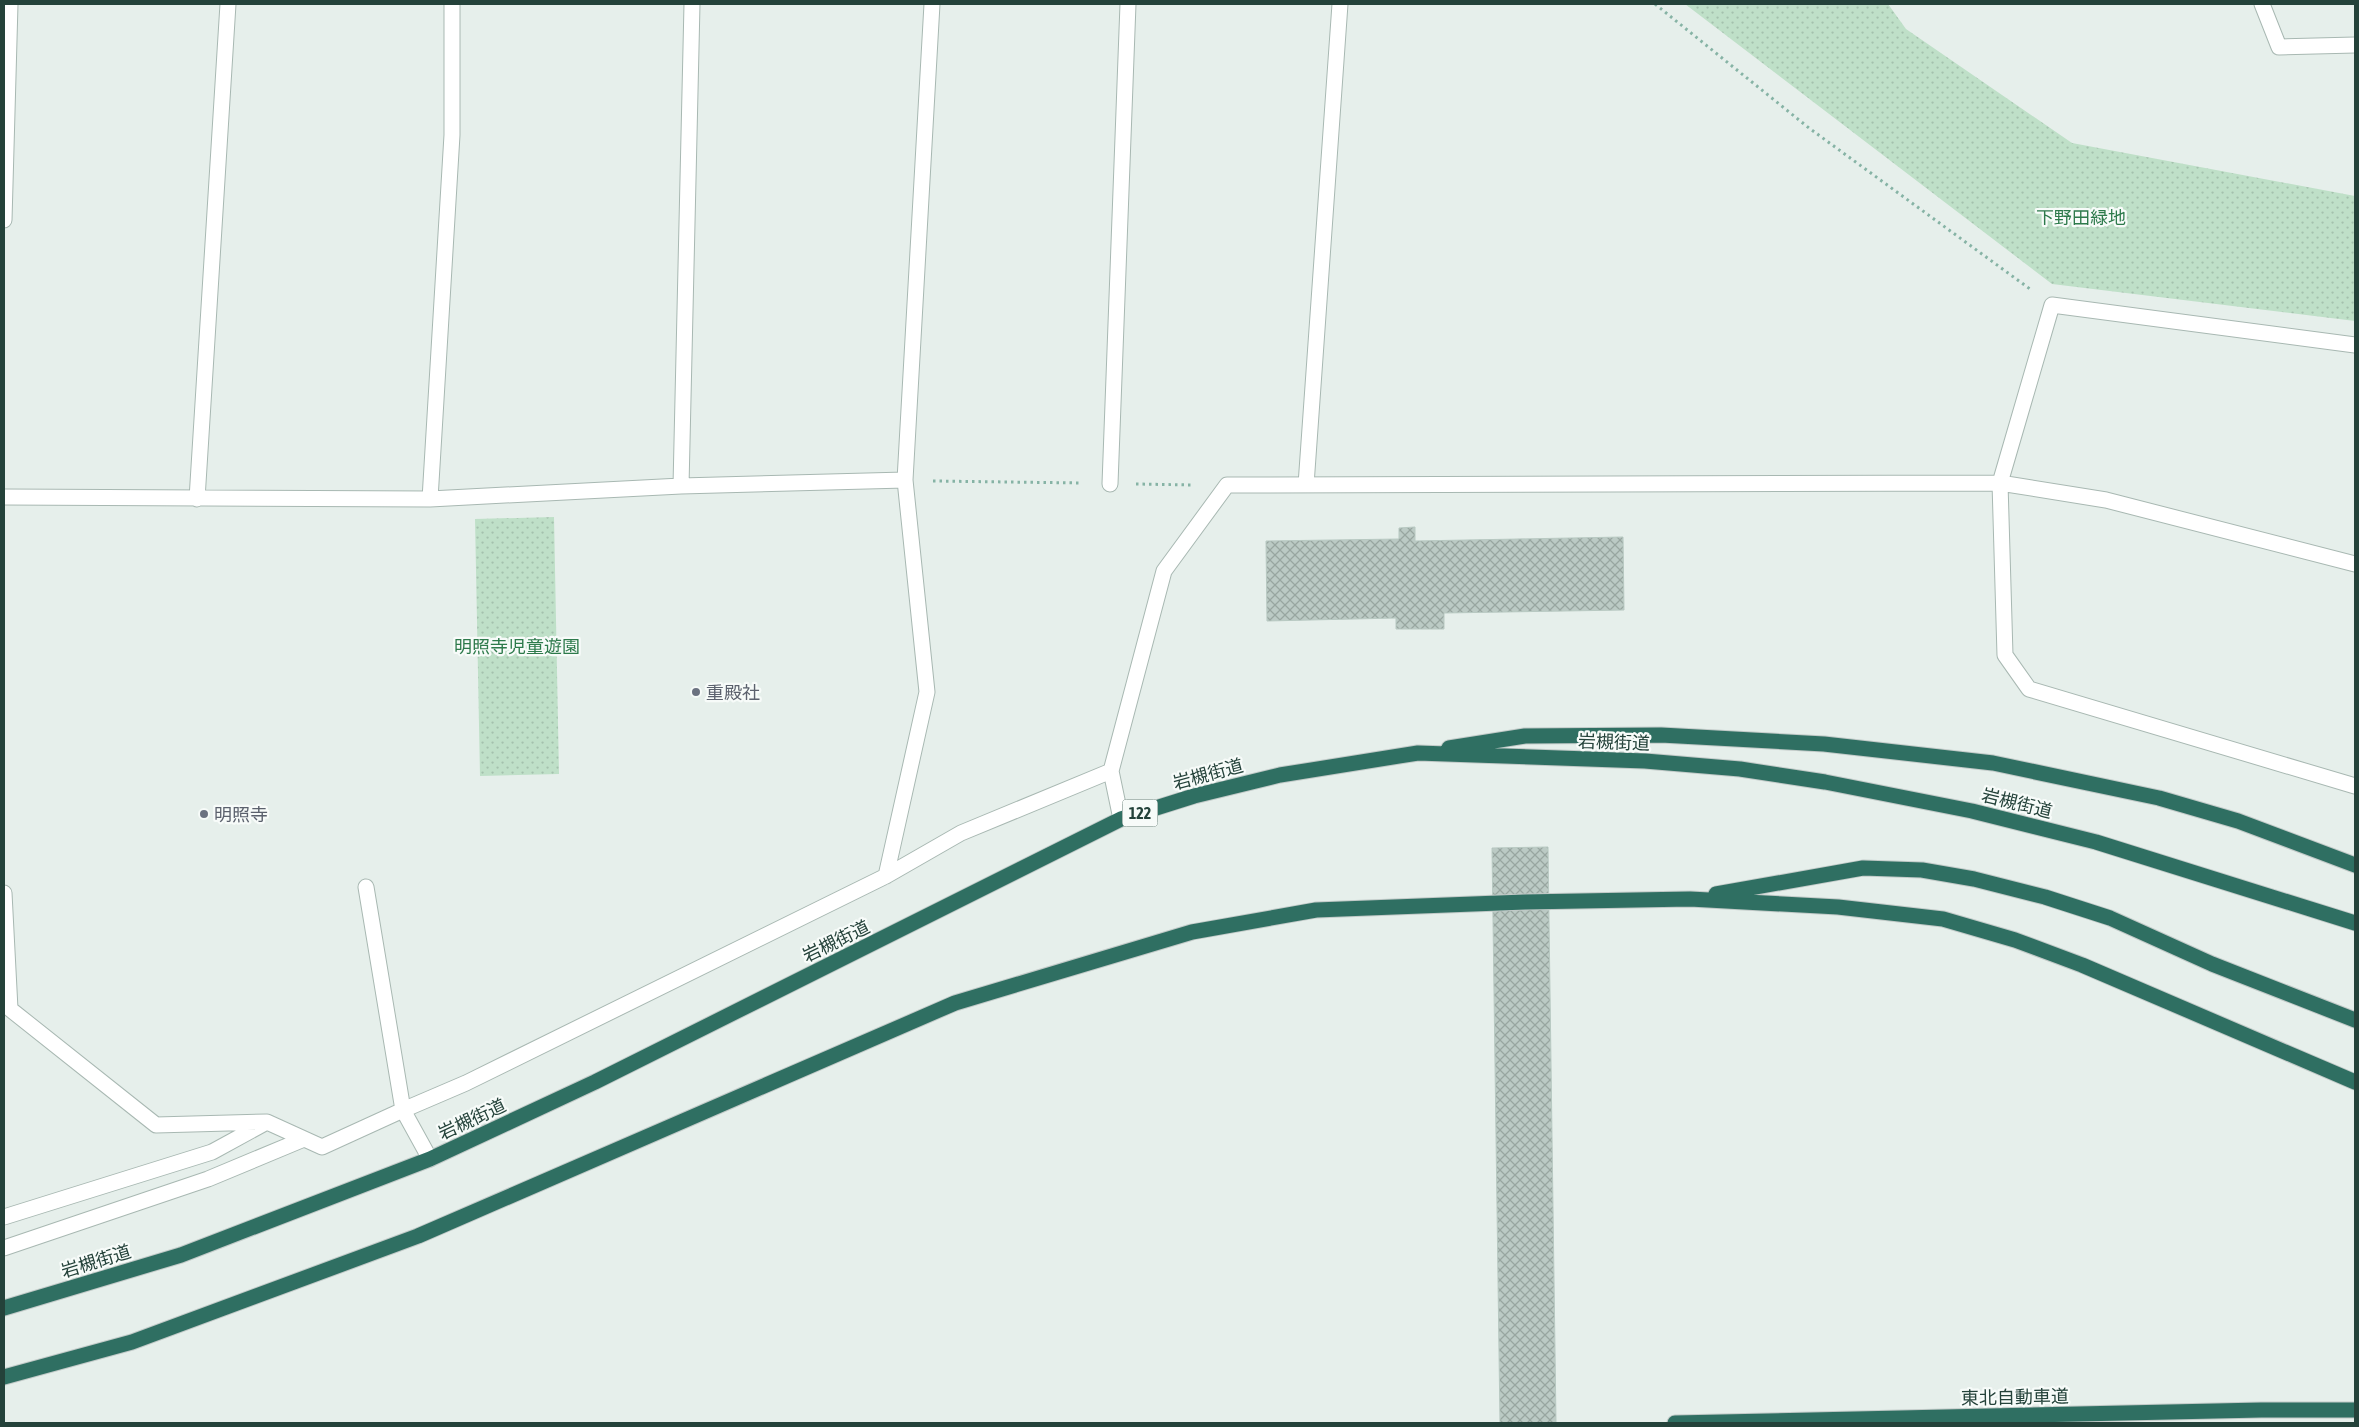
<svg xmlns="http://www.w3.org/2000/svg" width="2359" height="1427" viewBox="0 0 2359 1427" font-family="'Asap Condensed','Noto Sans JP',sans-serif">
<defs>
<pattern id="park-dots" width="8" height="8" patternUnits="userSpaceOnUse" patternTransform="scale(1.25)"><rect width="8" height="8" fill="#bfe0c8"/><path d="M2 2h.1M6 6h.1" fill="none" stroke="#a4c1ad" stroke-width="1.8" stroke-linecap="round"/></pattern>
<pattern id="building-cross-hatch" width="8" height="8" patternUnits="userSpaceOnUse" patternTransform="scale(1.25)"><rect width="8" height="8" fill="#bbcac4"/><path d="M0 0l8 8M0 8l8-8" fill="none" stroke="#98a6a0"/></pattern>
</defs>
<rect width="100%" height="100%" fill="#e6efeb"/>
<path fill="url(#park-dots)" d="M1685,4H1888L1906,29L2072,143L2355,196V321L2052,284Z
M554,517L559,774L480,776L475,519Z"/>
<path fill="url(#building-cross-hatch)" stroke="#b8c9c2" d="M1415,527V541L1623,537L1624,610L1444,613V629H1396V618L1267,621L1266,541L1399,539V528Z
M1548,847L1556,1423H1500L1492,848Z"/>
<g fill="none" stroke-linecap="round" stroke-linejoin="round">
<g stroke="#a8b8b2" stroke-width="17">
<path id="minor" d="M2262,4L2279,47L2355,45
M4,220L10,4
M2355,345L2052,305L2000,483L2005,655L2029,689L2355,786
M905,480L932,4
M1110,484L1128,4
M1306,485L1340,4
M681,486L692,4
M4,497L430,499L681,486L905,480L927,692L886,876
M197,499L228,4
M430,499L452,135V4
M1121,819L1111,771L1164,571L1227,485L2000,483L2106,500L2355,564
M366,887L403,1110L466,1083L886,876L961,833L1111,771
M4,893L10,1009L156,1125L267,1122L322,1147L403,1110L430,1159
M4,1217L212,1152L265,1123
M4,1248L208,1179L304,1139"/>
</g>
<g stroke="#c2cac8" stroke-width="17">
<path id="highway" d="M1449,748L1525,736L1661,735L1824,744L1993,763L2159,798L2238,821L2355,865
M1716,894L1863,868L1922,870L1974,879L2045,897L2110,918L2212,964L2355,1020
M4,1308L181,1255L430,1159L595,1082L1121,819L1194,796L1280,775L1418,753L1645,761L1740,769L1825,782L1972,811L2096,842L2355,923
M4,1377L132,1342L418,1236L955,1003L1192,932L1316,910L1525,902L1690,899L1838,907L1943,919L2015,940L2082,965L2355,1082
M1675,1423L2261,1410H2355"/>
</g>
<path stroke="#86b3a5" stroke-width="3" stroke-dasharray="2.5 4" stroke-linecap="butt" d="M1655,4L1809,128L2030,289
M933,481L1082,483
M1136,484L1192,485"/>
<use href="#minor" stroke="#fff" stroke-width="15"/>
<use href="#highway" stroke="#2f6f62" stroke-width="15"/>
</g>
<g fill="#6b7280" stroke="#f7fbf9" stroke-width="2">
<circle cx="696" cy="692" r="5"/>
<circle cx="204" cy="814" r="5"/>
</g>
<g text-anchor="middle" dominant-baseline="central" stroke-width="4.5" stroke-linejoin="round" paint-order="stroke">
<rect fill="#f7fbf9" stroke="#637a73" stroke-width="1" x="1122.5" y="799.5" width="35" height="27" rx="4"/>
<g font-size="16" font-weight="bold" fill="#24423a">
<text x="1140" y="813">122</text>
</g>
<g font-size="18" fill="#2d7a4b" stroke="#f7fbf9">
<text x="2081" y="217">下野田緑地</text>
<text x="517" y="646">明照寺児童遊園</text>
</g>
<g font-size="18" fill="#5b616d" stroke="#f7fbf9" text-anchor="start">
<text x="706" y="692">重殿社</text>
<text x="214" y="814">明照寺</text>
</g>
<g font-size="18" fill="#24423a" stroke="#f7fbf9">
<text transform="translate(1614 742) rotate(2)">岩槻街道</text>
<text transform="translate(1208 774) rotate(-15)">岩槻街道</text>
<text transform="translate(2017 803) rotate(14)">岩槻街道</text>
<text transform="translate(836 941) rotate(-26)">岩槻街道</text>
<text transform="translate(472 1119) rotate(-25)">岩槻街道</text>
<text transform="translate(96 1261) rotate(-17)">岩槻街道</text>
<text transform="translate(2015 1397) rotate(-1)">東北自動車道</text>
</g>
</g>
<rect width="2359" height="1427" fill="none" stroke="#24423a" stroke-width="10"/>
</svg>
